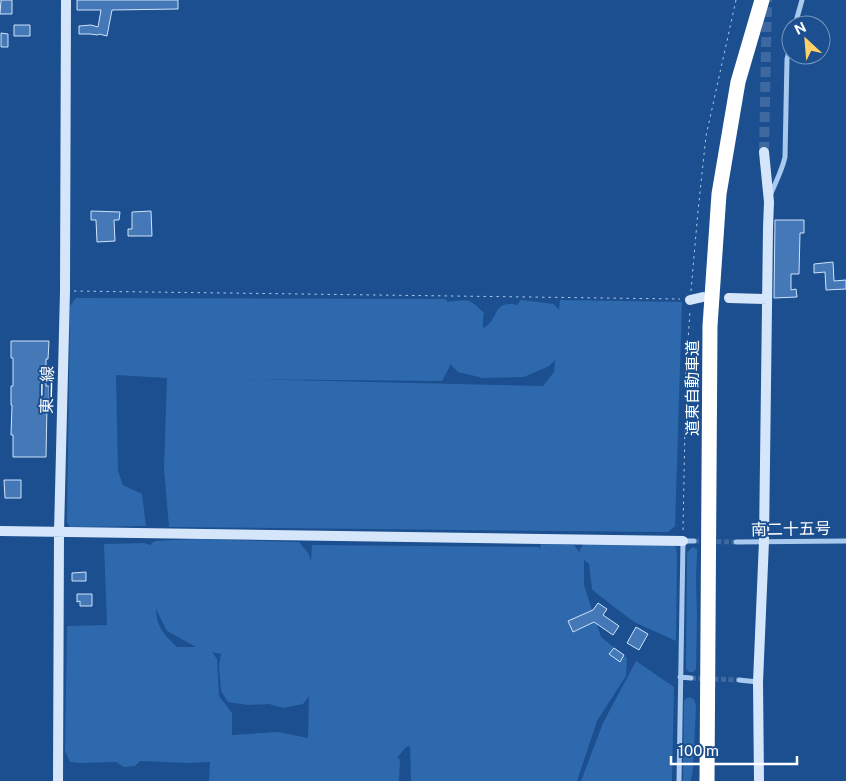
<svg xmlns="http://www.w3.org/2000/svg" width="846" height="781" viewBox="0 0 846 781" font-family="'Public Sans','Noto Sans JP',sans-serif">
<rect width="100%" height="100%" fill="#1b4f8f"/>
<path fill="#2e69ad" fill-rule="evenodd" d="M76,298L446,299L447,302C467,299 470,298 484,313L483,319V328C499,321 492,299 517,305L521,300L554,304L559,310L560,300L682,302L675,526L668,532L169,527L164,468L167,378L116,375L118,471L123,485L142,494L146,526L70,527L67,523L70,306ZM555,360L554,372L543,386L239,379L442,381L449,368L450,364L458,372L483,378L524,377L549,366Z
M196,539L299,542L308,553L311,561L312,545L539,547V551L541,544L574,545L580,553V549L585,542L670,544L676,547L677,554L676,641L634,622L596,593L592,589L589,564L584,560V585L601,637L627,658L626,676L597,721L577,781H411L410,746L406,747L397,758L400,759L399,781H209L210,762L189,763L140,761L135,766L124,767L116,762L78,763L70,762L65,751L67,626L107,625L104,544L144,543L150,545L155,541ZM156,609L167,631L196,647H177C165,636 156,626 156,609ZM212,652L221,654L219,666L221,691L228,702L248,705L269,704L283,708L303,704L309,696L308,738L278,732L232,735V713L219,696L217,659Z
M693,547L697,549V553L696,581L697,614L696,669L693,672H689L686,669L687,553L690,549Z
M636,661L674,687L672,781H581L603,723Z
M689,697L694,699L696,706L693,768L691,781H683L684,700Z"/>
<path fill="#4478b7" stroke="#cfe3fa" d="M1,0H12V14H0Z
M77,0H178V9L112,10L107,36L99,34L98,35L90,34H79V26L91,25L98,27L101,10H77Z
M14,25H30V36H14Z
M1,33L8,34V47H1Z
M91,211L120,212L119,220H114L115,241L97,242L96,220H91Z
M151,211L152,236H128V229H132V212Z
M775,220H804V233H800L799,274H791V290L796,289L797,297L774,298Z
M833,262L834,281L846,280V289L826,290L825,272L814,273V264Z
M11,341H49L48,359H46V386H49V405H47L46,457H13V435H11L12,405H11V386H13V358H11Z
M4,480H21V498H5Z
M86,572V581H72V573Z
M77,594H92V606H80V601L77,602Z
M598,603L607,609L603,615L619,626L613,635L594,622L573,632L568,621L593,610Z
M636,627L648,634L639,650L627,643Z
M614,648L624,655L620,662L609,654Z"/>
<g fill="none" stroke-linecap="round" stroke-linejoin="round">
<path stroke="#3d69a0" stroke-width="5" stroke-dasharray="5 2.5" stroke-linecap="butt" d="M694,541L736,542
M691,678L739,680"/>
<path stroke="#3d69a0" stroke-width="10" stroke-dasharray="10 5" stroke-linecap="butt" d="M764,152L767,0"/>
<path stroke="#a9c9ee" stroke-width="1" stroke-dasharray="2.5 4" stroke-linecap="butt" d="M74,291L680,299
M691,291L698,211L706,136L736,0
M683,530L686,373L690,310"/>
<path stroke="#a9c9ee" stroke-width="5" d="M795,25L802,0
M770,196C775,183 782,171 785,157L787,59L791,43
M736,542L846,541
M680,677L691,678
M739,680L758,682
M679,781L683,541H694"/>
<path stroke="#d6e6fa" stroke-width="10" d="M729,298L767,299
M690,300L703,297
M0,531L683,541
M58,781L59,532L65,291L66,0
M759,781L758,682L764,541L768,228L769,202L764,152"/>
<path stroke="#fff" stroke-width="15" d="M707,781L710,326L719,194L738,82L762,0"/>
</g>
<g text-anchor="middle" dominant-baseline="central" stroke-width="4" stroke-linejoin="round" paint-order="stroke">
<g font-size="16" fill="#fff" stroke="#1b4f8f">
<text transform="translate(692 388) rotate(-90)">道東自動車道</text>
<text transform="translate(47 390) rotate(-89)">東二線</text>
<text transform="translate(791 529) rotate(-1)">南二十五号</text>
</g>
</g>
<g transform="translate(806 40) rotate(334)"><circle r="24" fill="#1b4f8f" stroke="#7695bc"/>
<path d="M0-4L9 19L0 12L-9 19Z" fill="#ffd166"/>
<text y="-8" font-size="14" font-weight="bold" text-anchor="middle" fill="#ffffff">N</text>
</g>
<path d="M671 756v8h126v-8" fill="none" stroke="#ffffff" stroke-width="2.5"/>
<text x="678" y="756" font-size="15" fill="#ffffff" stroke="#1b4f8f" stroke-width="4" paint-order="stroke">100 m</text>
</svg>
